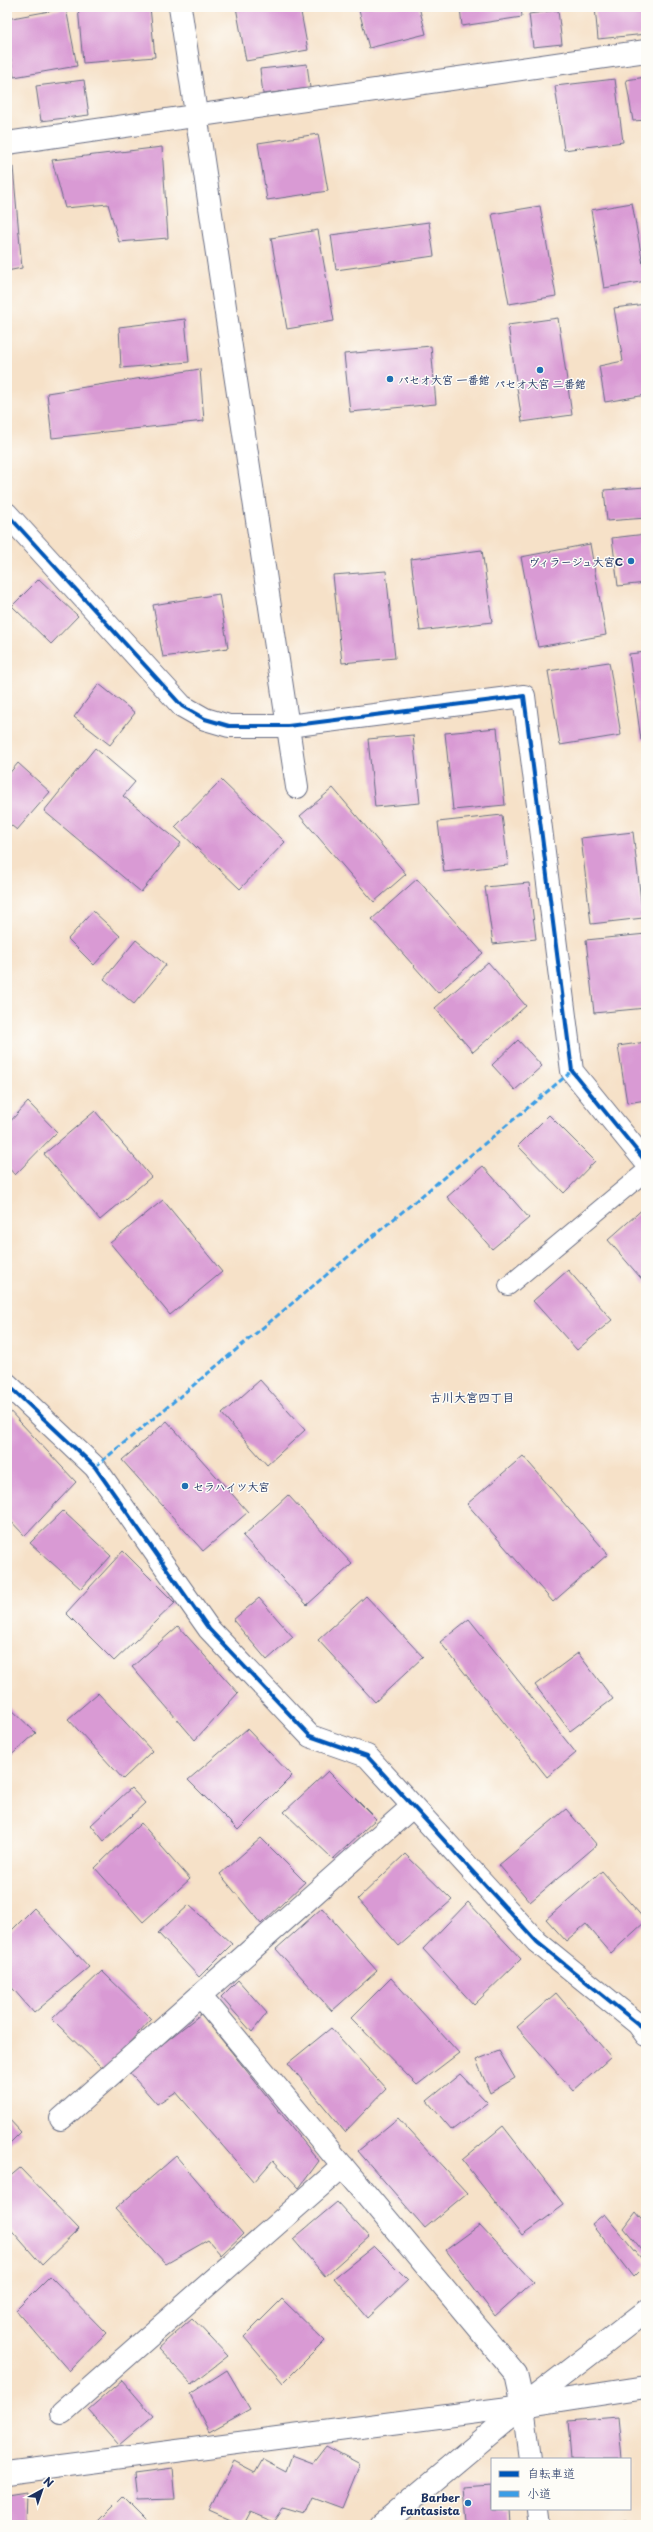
<svg xmlns="http://www.w3.org/2000/svg" width="653" height="2532" viewBox="0 0 653 2532" font-family="'Playpen Sans','Klee One',sans-serif">
<rect width="100%" height="100%" fill="#fdfcf7"/>
<filter id="ink" filterUnits="userSpaceOnUse"><feTurbulence type="fractalNoise" baseFrequency=".025" numOctaves="2"/><feDisplacementMap in="SourceGraphic" scale="8" xChannelSelector="R" yChannelSelector="G"/><feConvolveMatrix kernelMatrix="1 2 1 2 8 2 1 2 1" color-interpolation-filters="sRGB"/></filter>
<filter id="wash" filterUnits="userSpaceOnUse"><feTurbulence type="fractalNoise" baseFrequency=".012" numOctaves="4" result="noise"/><feDisplacementMap in="SourceGraphic" scale="16" xChannelSelector="R" yChannelSelector="G"/><feGaussianBlur stdDeviation="0.9" result="paint"/><feColorMatrix in="noise" values="0 0 0 0 0 0 0 0 0 0 0 0 0 0 0 0 0 1.4 0 .05"/><feComposite in="paint" operator="in"/></filter>
<g filter="url(#wash)">
<rect width="100%" height="100%" fill="#f6e1c8"/>
<g id="blocks">
<path fill="#d99ad4" d="M78,7H150L155,57L83,63Z
M236,7H300L308,50L246,61Z
M358,7H419L426,34L369,48Z
M460,7H521L522,17L462,26Z
M595,7H646V34L598,39Z
M66,8L77,66L14,77L7,38V19Z
M558,10L562,44L533,47L529,14Z
M307,64L310,88L263,94L260,69Z
M646,77V120L633,121L626,80Z
M615,79L623,142L564,150L555,86Z
M84,80L89,115L41,121L36,86Z
M318,134L328,191L267,200L258,143Z
M162,147L168,238L119,242L108,204L65,208L52,160Z
M7,167H13L22,268L7,271Z
M632,203L646,281L604,288L591,210Z
M540,206L556,296L509,304L492,214Z
M429,222L434,256L336,270L331,235Z
M318,230L334,321L287,329L271,238Z
M646,304V395L605,402L599,366L623,361L614,308Z
M558,318L572,415L522,422L508,325Z
M185,319L189,362L121,368L119,327Z
M431,346L436,404L350,412L344,354Z
M200,369L204,421L52,438L47,393Z
M646,487V518L607,521L604,490Z
M646,534V583L618,586L612,538Z
M590,544L606,635L538,647L521,557Z
M482,550L492,622L420,631L411,559Z
M386,571L395,658L342,663L333,575Z
M39,579L78,616L51,644L12,606Z
M219,594L228,648L163,657L153,605Z
M646,652V739L641,740L629,654Z
M609,662L621,735L560,745L548,671Z
M99,684L135,713L110,745L74,717Z
M497,728L505,805L453,810L445,733Z
M413,735L420,803L375,807L368,739Z
M95,748L135,782L123,796L181,843L141,892L44,811Z
M18,763L50,792L17,830L7,822V776Z
M221,780L285,842L240,889L175,827Z
M333,788L406,874L374,902L300,816Z
M502,815L508,865L444,872L438,822Z
M633,832L643,918L591,924L581,838Z
M417,879L483,953L438,993L372,919Z
M529,883L536,939L493,944L485,887Z
M93,911L120,936L94,965L68,939Z
M646,934V1008L594,1013L586,940Z
M136,940L166,965L134,1004L104,979Z
M488,962L526,1006L473,1052L435,1008Z
M518,1040L542,1066L515,1090L492,1065Z
M646,1042V1100L627,1103L618,1046Z
M28,1102L57,1132L15,1175L7,1166V1125Z
M95,1111L151,1177L100,1220L44,1154Z
M549,1115L595,1161L564,1193L518,1146Z
M483,1166L529,1218L492,1249L447,1197Z
M163,1200L222,1272L170,1315L110,1243Z
M646,1206V1284L608,1240Z
M568,1270L612,1320L577,1350L533,1301Z
M260,1380L305,1430L267,1465L222,1414Z
M7,1408L76,1482L25,1536L7,1517Z
M167,1421L248,1512L203,1551L122,1460Z
M523,1456L608,1554L553,1602L467,1504Z
M288,1495L352,1564L307,1605L243,1536Z
M63,1511L111,1556L81,1589L30,1543Z
M123,1551L175,1603L114,1661L66,1613Z
M366,1596L423,1657L375,1702L318,1640Z
M259,1598L293,1637L267,1660L233,1620Z
M469,1619L576,1753L547,1777L440,1642Z
M178,1626L238,1693L195,1740L132,1667Z
M578,1653L613,1699L570,1731L535,1685Z
M98,1693L152,1751L123,1779L68,1719Z
M7,1705L36,1733L7,1759Z
M247,1729L292,1776L238,1830L188,1780Z
M328,1771L376,1819L333,1859L284,1812Z
M131,1788L145,1803L104,1841L91,1825Z
M566,1809L597,1845L530,1902L499,1865Z
M141,1823L190,1879L143,1922L95,1868Z
M261,1838L305,1882L261,1924L220,1874Z
M405,1854L452,1900L399,1946L358,1899Z
M602,1871L646,1921L611,1953L586,1924L566,1941L546,1919Z
M468,1902L521,1959L474,2005L423,1949Z
M189,1905L232,1944L199,1977L158,1933Z
M34,1908L89,1967L34,2013L7,1982V1935Z
M322,1908L377,1971L332,2011L276,1949Z
M102,1971L151,2019L104,2070L52,2019Z
M391,1978L459,2053L417,2085L351,2018Z
M238,1980L267,2013L252,2032L221,1997Z
M556,1993L611,2057L573,2091L517,2027Z
M201,2014L319,2161L299,2188L273,2160L254,2182L176,2092L157,2104L128,2071Z
M331,2028L386,2089L345,2132L288,2063Z
M499,2051L515,2078L490,2093L476,2060Z
M460,2074L488,2103L452,2130L427,2101Z
M7,2117L21,2132L7,2146Z
M398,2118L467,2193L425,2228L358,2151Z
M503,2126L564,2205L522,2236L462,2160Z
M176,2156L243,2234L221,2255L208,2240L166,2264L115,2209Z
M20,2168L79,2229L42,2265L7,2225V2179Z
M337,2202L369,2237L325,2276L293,2239Z
M636,2212L646,2224V2255L624,2228Z
M604,2214L646,2264L633,2277L592,2224Z
M480,2225L533,2282L495,2316L446,2250Z
M374,2246L408,2280L368,2318L334,2278Z
M50,2276L106,2333L69,2371L16,2310Z
M282,2299L325,2341L283,2383L244,2337Z
M192,2318L228,2356L192,2384L158,2348Z
M227,2370L250,2409L209,2432L190,2394Z
M122,2380L153,2416L119,2445L88,2410Z
M618,2417L622,2459H571L568,2421Z
M326,2446L360,2464L342,2508L312,2497L304,2515L283,2509L274,2522L250,2512L243,2525L209,2510L234,2462L255,2473L263,2459L286,2471L292,2455L313,2463Z
M172,2469L175,2499L137,2500L134,2474Z
M492,2485V2509H509L510,2525H467L464,2487Z
M26,2492L25,2525H7V2495Z
M123,2497L151,2525H95Z
M626,2521V2525H602V2524Z"/>
</g>
</g>
<g filter="url(#ink)">
<use href="#blocks" fill-opacity="0" stroke="#686d83" stroke-width="1"/>
<g fill="none" stroke-linecap="round" stroke-linejoin="round">
<g stroke="#686d83" stroke-width="20">
<path id="service" d="M508,1286L646,1171"/>
</g>
<g stroke="#686d83" stroke-width="24">
<path id="minor" d="M180,7L297,787
M7,143L646,51
M7,514L182,706L205,719L229,726H288L524,696L572,1071L646,1162
M7,1384L95,1467L209,1629L310,1736L367,1756L537,1942L638,2024L646,2035
M200,1995L516,2374L523,2406L530,2459
M61,2119L413,1806
M62,2413L343,2166
M7,2473L523,2406L646,2387
M537,2509L539,2525"/>
</g>
<g stroke="#686d83" stroke-width="24">
<path id="tertiary" d="M381,2525L523,2406L646,2311"/>
</g>
<use href="#service" stroke="#fff" stroke-width="18"/>
<use href="#minor" stroke="#fff" stroke-width="22"/>
<use href="#tertiary" stroke="#fff" stroke-width="22"/>
<path stroke="#3b9de6" stroke-width="3" stroke-dasharray="6 3" stroke-linecap="butt" d="M95,1467L572,1071"/>
<g stroke="#fdfcf7" stroke-width="6">
<path id="cycleway" d="M7,514L182,706L205,719L229,726H288L524,696L572,1071L646,1162
M7,1384L95,1467L209,1629L310,1736L367,1756L537,1942L638,2024L646,2035"/>
</g>
<use href="#cycleway" stroke="#0057b8" stroke-width="4"/>
</g>
</g>
<g fill="#1f6fb2" stroke="#fdfcf7" stroke-width="1.5">
<circle cx="540" cy="370" r="4"/>
<circle cx="390" cy="379" r="4"/>
<circle cx="631" cy="561" r="4"/>
<circle cx="185" cy="1486" r="4"/>
<circle cx="468" cy="2503" r="4"/>
</g>
<g text-anchor="middle" dominant-baseline="central" stroke-width="3" stroke-linejoin="round" paint-order="stroke">
<g font-size="11" font-weight="bold" fill="#1b2f5e" stroke="#fdfcf7" text-anchor="start">
<text x="398" y="379">パセオ大宮 一番館</text>
<text x="540" y="383" text-anchor="middle">パセオ大宮 二番館</text>
<text x="623" y="561" text-anchor="end">ヴィラージュ大宮C</text>
<text x="193" y="1486">セラハイツ大宮</text>
<text x="460" y="2497" text-anchor="end">Barber<tspan x="460" dy="13">Fantasista</tspan></text>
</g>
<g font-size="12" font-weight="bold" fill="#1b2f5e" stroke="#fdfcf7">
<text x="472" y="1397">古川大宮四丁目</text>
</g>
</g>
<rect width="653" height="2532" fill="none" stroke="#fdfcf7" stroke-width="24"/>
<rect x="491" y="2458" width="140" height="52" fill="#fdfcf7" stroke="#a3aaba"/>
<rect x="499" y="2471" width="20" height="6" fill="#0057b8" stroke="#a3aaba"/>
<text x="527" y="2478" font-size="12" fill="#1b2f5e">自転車道</text>
<rect x="499" y="2491" width="20" height="6" fill="#3b9de6" stroke="#a3aaba"/>
<text x="527" y="2498" font-size="12" fill="#1b2f5e">小道</text>
<g transform="translate(42 2490) rotate(40)" stroke="#fdfcf7" stroke-width="3" paint-order="stroke">
<path d="M0-3L7 15L0 10L-7 15Z" fill="#1b2f5e"/>
<text y="-6" font-size="11" font-weight="bold" text-anchor="middle" fill="#1b2f5e">N</text>
</g>
</svg>
